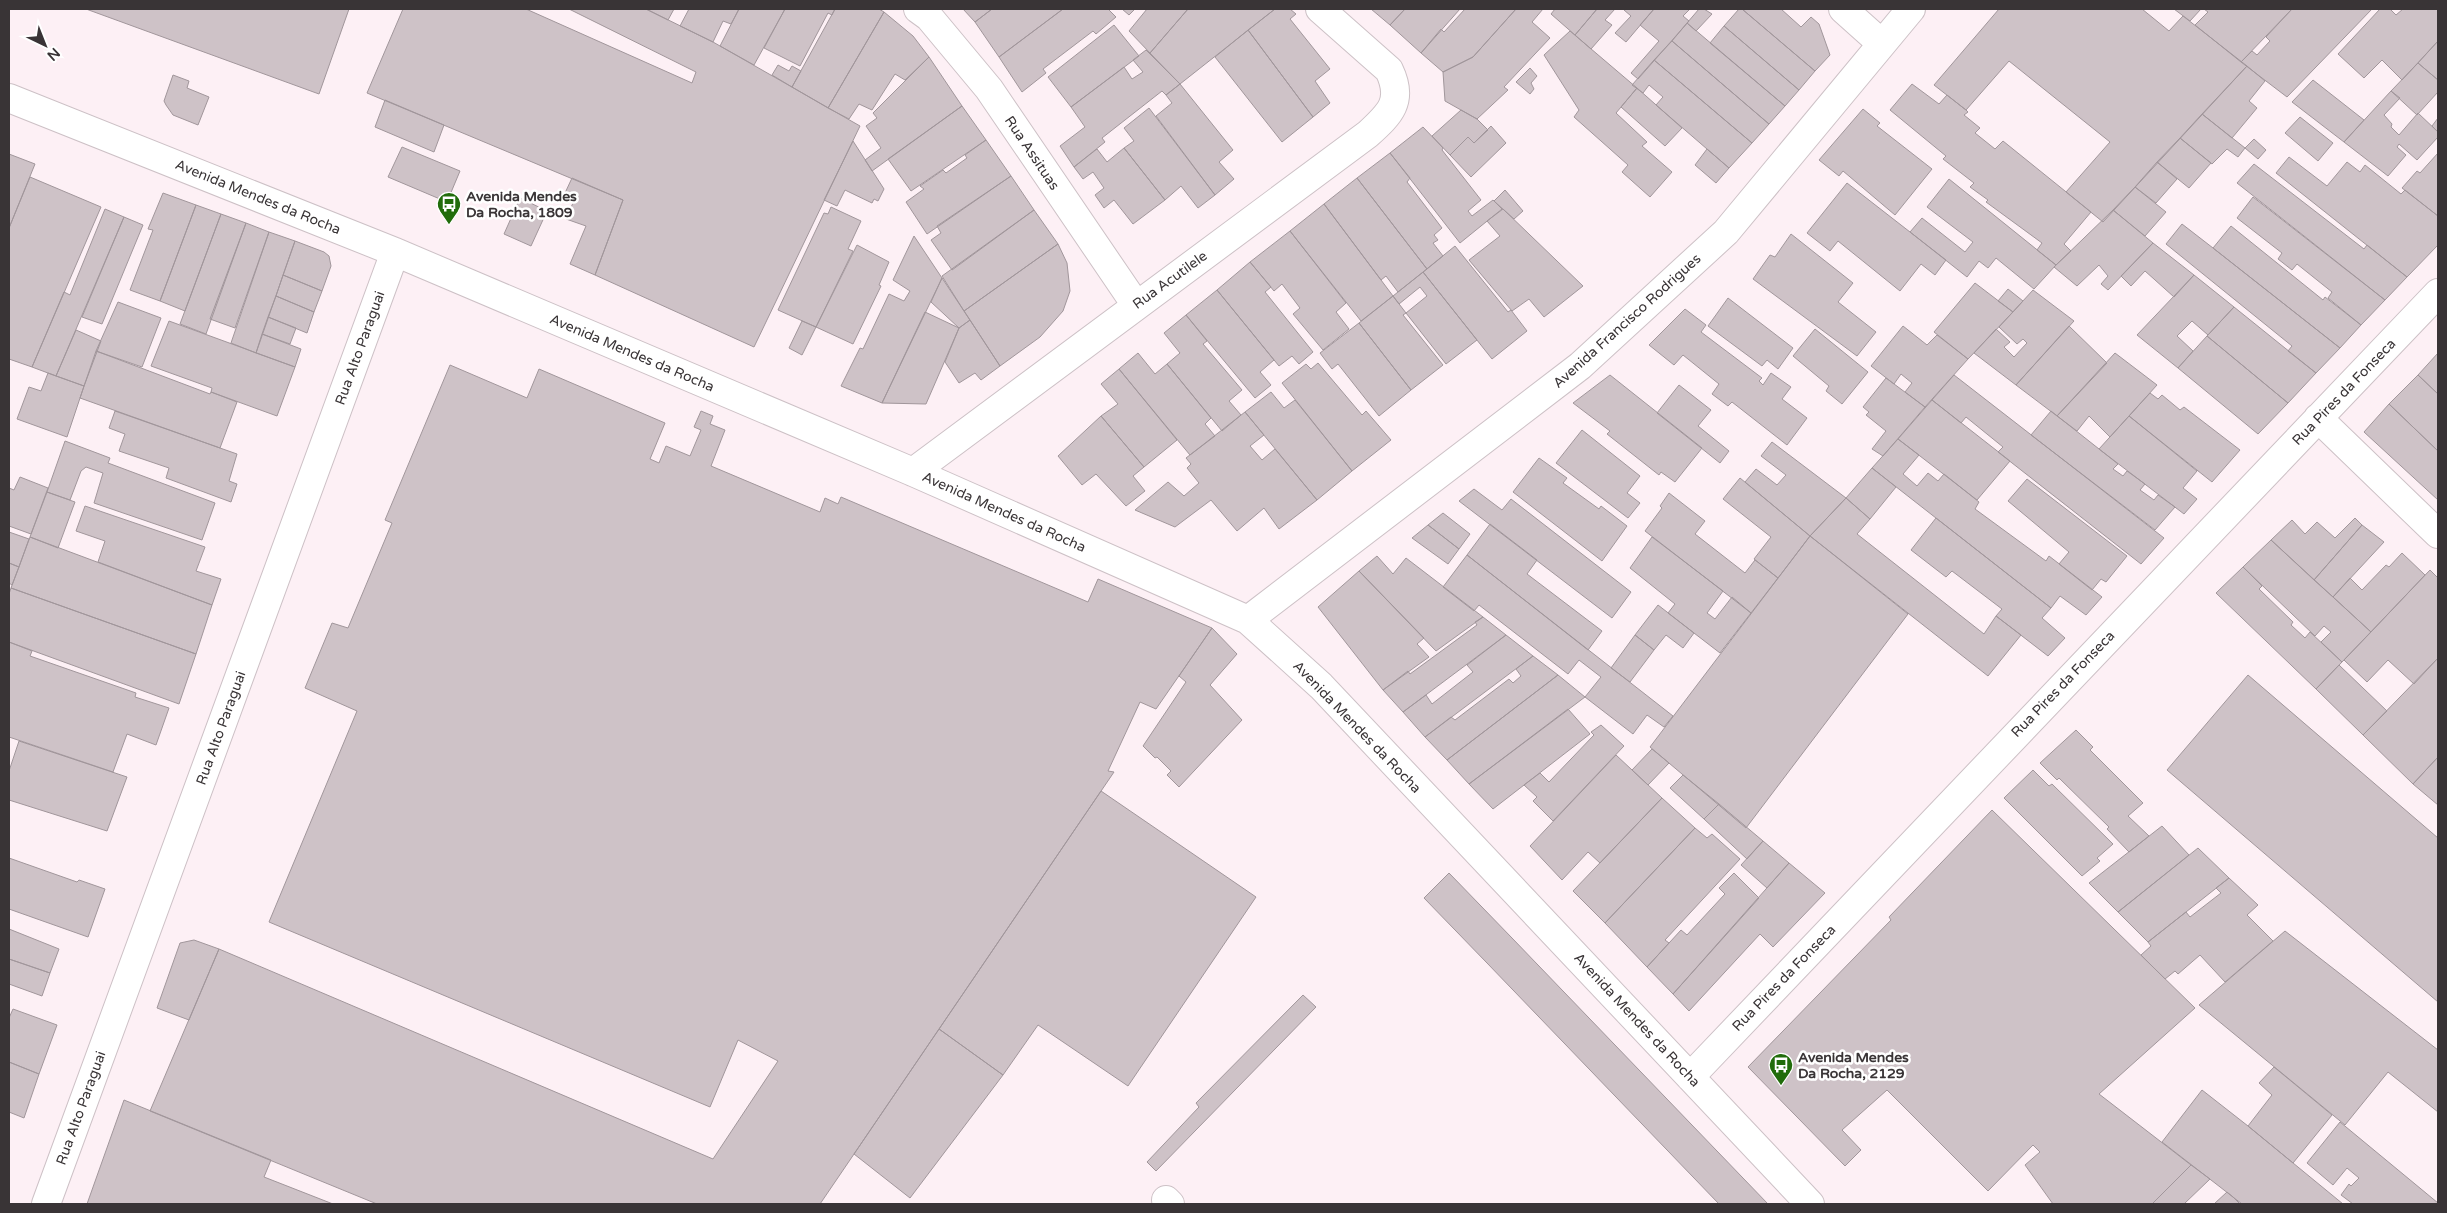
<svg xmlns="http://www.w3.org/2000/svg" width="2447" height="1213" viewBox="0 0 2447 1213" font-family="'Varela Round',sans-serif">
<rect width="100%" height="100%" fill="#fdf0f5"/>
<path fill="#cec2c7" stroke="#a1969b" d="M86,9H349L319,94Z
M403,9H526L692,83L696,72L569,9H646L713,42L860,126L754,347L595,275L623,200L367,93Z
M646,9H674L668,20Z
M689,9H739L731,24L723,21L713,42L680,26Z
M739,9H785L754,65L720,46Z
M785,9H835L832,15L828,13L800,66L764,48Z
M835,9H879L884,12L828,108L792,87Z
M963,9H992L975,22Z
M992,9H1063L999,57L975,22Z
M1063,9H1108L1116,17L1096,34L1093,31L1043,69L1046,73L1022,92L999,57Z
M1122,9H1135L1129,15Z
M1147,9H1188L1150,53L1129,31Z
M1188,9H1275L1180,84L1150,53Z
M1275,9H1290L1296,14L1290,19L1330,69L1315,81L1330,103L1313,117L1248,30Z
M1371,9H1405L1390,25Z
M1405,9H1460L1421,53L1390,25Z
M1465,9H1516L1473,57L1443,72L1421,53L1441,29L1444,32Z
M1516,9H1543L1532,22L1550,38L1504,87L1508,90L1477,119L1445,101L1443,72L1473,57Z
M1555,9H1597L1575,35L1551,14Z
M1597,9H1615L1605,20L1612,25L1591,49L1575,35Z
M1626,9H1654L1626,42L1615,33L1631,16L1624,10Z
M1654,9H1690L1683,16L1689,21L1638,79L1631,73L1659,41L1640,25Z
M1699,9H1704L1712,14L1696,31L1687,23Z
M1739,9H1742L1815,71L1799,90L1724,26Z
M1742,9H1781L1801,27L1811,17L1819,24L1830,55L1815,71Z
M1999,9H2142L2169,31L2183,16L2247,66L2103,222L2066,192L2110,142L2009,61L1966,110L1934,85Z
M2174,9H2201L2190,21Z
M2204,9H2292L2241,62L2195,25L2208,12Z
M2292,9H2372L2287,97L2241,62L2252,51L2257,55L2270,41L2266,37Z
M2380,9H2390L2396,15L2403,9H2438V41L2402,80L2382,60L2364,78L2338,54Z
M884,12L913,36L929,57L905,80L895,74L872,110L859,104L849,119L828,108Z
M1687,23L1785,106L1769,124L1672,41Z
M1114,25L1139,56L1071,107L1048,77Z
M1724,26L1799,90L1785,106L1710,43Z
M1248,30L1313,117L1282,142L1215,57Z
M1570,31L1637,88L1616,113L1647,142L1642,146L1672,172L1650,197L1622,172L1628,165L1574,117L1579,110L1544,55Z
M1672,41L1769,124L1752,143L1654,60Z
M2438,41V80L2418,63Z
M1146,50L1180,84L1166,95L1162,91L1102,138L1105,142L1074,167L1060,146L1085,127L1071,107L1124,67L1132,79L1143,72L1133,60Z
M929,57L962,106L872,171L865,160L881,148L866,126L877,118L873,113Z
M1654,60L1752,143L1729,168L1656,105L1663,97L1649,85L1643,93L1632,85Z
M2418,63L2438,80V92L2417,115L2391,91Z
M778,65L789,71L792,66L801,71L792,87L772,75Z
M2247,66L2265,81L2249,101L2257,108L2232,138L2202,114Z
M1530,68L1537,76L1531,83L1534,89L1530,94L1516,82Z
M173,75L189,81L187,88L209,97L198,125L173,115L166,105L164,101Z
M2313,80L2364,120L2344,142L2292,102Z
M1180,84L1233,150L1219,162L1234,179L1215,195L1156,116L1172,103L1166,95Z
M1912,84L1939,104L1947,95L1966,110L1968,112L1964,115L1980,128L1975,133L1995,149L2003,141L2091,212L2064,244L2071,251L2056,265L2037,250L2042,243L1986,202L1988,200L1970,187L1974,183L1943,159L1946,156L1890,110Z
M1637,88L1682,128L1665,146L1621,107Z
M2391,91L2400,98L2384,115L2392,124L2391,127L2399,135L2418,113L2438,132V137L2417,160L2399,144L2397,147L2406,155L2388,176L2344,142Z
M385,100L444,125L434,152L375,127Z
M962,106L986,140L911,191L888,159Z
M1149,108L1215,195L1198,208L1181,186L1165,200L1124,148L1134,141L1124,128Z
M1863,109L1880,123L1877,126L1932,169L1895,215L1843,171L1839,176L1819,160Z
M1461,110L1477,119L1488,130L1474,143L1468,137L1450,155L1432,136Z
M2202,114L2245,148L2238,157L2227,149L2212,164L2180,138Z
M2300,117L2333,143L2318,161L2285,133Z
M2438,118V132L2432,126Z
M1491,126L1506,143L1471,177L1450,155L1468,137L1474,143Z
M1423,127L1443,148L1442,150L1481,200L1468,211L1472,216L1493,200L1502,209L1460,243L1390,153Z
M2180,138L2211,163L2189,188L2157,162Z
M2254,139L2266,150L2258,159L2245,148Z
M986,140L1011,176L927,234L906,202L924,189L920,186L943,170L946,173L967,158L965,155Z
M853,141L884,189L878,201L874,199L872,203L845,190L837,206L824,200Z
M402,147L460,171L447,202L388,177Z
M1124,148L1165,200L1133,224L1114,200L1104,208L1095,195L1104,188L1093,172L1083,179L1074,167L1097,149L1107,162Z
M1707,149L1729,168L1716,183L1695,165Z
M1390,153L1410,178L1407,182L1442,228L1434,235L1438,240L1433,243L1443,256L1427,269L1357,178Z
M2438,153V216L2402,188L2417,171L2420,173Z
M9,154L35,164L9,228Z
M2289,157L2327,186L2347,162L2360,172L2365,165L2401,194L2405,190L2438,216V245L2407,277L2276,173Z
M2157,162L2177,179L2156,203L2135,187Z
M2254,164L2364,249L2367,245L2407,277L2385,300L2237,183Z
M1011,176L1034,210L952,270L931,240L941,233L937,226Z
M30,177L101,207L32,367L9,359V228Z
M572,178L623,200L595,275L570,264L586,226L566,219L576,196L565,193Z
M1357,178L1427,269L1398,292L1386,276L1381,280L1324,204Z
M1949,179L2056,265L2034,289L1996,258L1988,268L1979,261L1967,277L1910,232L1922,218L1965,252L1973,242L1927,207Z
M1847,183L1946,260L1935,275L1921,264L1900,291L1838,241L1830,251L1807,233Z
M2135,187L2166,212L2145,236L2113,210Z
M1505,190L1523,211L1514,219L1494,201Z
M163,193L196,205L160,301L130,290L153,230L148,229Z
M2253,197L2385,300L2361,325L2328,298L2332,292L2297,264L2292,270L2278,259L2282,253L2237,218Z
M520,198L547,211L531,246L504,234Z
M1324,204L1393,296L1361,321L1290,231Z
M196,205L221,214L185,311L160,301Z
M831,207L861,221L848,249L853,251L816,327L778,310L824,213L828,214Z
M105,209L124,217L56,376L32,367L64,292L70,295Z
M1503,209L1583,286L1544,317L1529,299L1512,311L1469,260L1500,236L1487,221Z
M1034,210L1058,244L964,311L942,276Z
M2113,210L2153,243L2108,290L2101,284L2108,276L2099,265L2077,286L2054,267Z
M221,214L246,223L206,334L180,324Z
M124,217L143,225L102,324L82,317Z
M246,223L269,232L235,328L210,319Z
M2182,224L2213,248L2340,348L2316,373L2288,351L2292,346L2166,244Z
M2231,226L2323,300L2325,297L2361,325L2340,348L2213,248Z
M1290,231L1346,303L1336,312L1349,329L1323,350L1293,314L1300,308L1282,284L1274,291L1250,262Z
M269,232L295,241L256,353L231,343Z
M1791,234L1853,283L1838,302L1876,332L1857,356L1753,279L1770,255L1775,257Z
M914,236L942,278L882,403L841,386L860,348L863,349L889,294L904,301L910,291L893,280Z
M295,241L324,252L329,256L331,266L322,291L283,275Z
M2153,243L2194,275L2174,297L2145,271L2131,286L2121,276Z
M1058,244L1067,263L1070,291L1063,311L1040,337L1000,366L964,311Z
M857,245L889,262L879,285L881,286L853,344L816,327Z
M1455,246L1508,312L1511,310L1527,331L1492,359L1423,272Z
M1250,262L1271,287L1265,292L1313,352L1299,364L1292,356L1279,366L1217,290Z
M1423,272L1477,340L1446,364L1406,313L1427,296L1420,287L1399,304L1393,296Z
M283,275L322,291L314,312L276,296Z
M2194,275L2234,307L2208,335L2192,321L2177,336L2193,351L2178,368L2137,335Z
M942,278L970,320L959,328L931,302Z
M1975,283L2013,312L1968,359L1934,332Z
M2008,289L2023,301L2013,312L1998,301Z
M1217,290L1274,360L1260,372L1271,385L1255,398L1186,315Z
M2033,290L2074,321L2016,385L1974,353L1996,329L2010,342L2004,347L2014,357L2027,343L2023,339L2017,344L1999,327Z
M276,296L314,312L307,333L268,317Z
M1393,296L1406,313L1403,315L1443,365L1411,390L1359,323Z
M1728,298L1793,348L1778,369L1767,360L1762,366L1708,326Z
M118,302L161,318L142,367L96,351Z
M2234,307L2316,373L2288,403L2207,336Z
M1685,309L1706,325L1701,332L1762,378L1759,381L1763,385L1771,373L1791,387L1782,399L1807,418L1787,445L1732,402L1728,406L1712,394L1719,384L1683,355L1674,365L1649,345Z
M925,312L959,328L926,404L882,403Z
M1186,315L1207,341L1203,344L1242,390L1229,401L1241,415L1222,431L1167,364L1180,353L1164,333Z
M268,317L296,328L290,344L262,334Z
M970,320L1000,366L981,380L975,373L959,383L945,362L959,328Z
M169,321L295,367L277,416L211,392L212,388L151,366Z
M802,321L816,327L802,355L789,348Z
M1359,323L1411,390L1379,416L1338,364L1332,369L1320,353Z
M1903,326L1927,345L1937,335L1968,359L1925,407L1905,392L1912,383L1901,374L1894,384L1871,366Z
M2069,326L2107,363L2057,416L2016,385Z
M1815,329L1868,372L1842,404L1826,391L1829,386L1793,356Z
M76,330L101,341L84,386L56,376Z
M262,334L301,349L295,367L256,353Z
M2207,336L2288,403L2258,434L2178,368Z
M96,351L210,394L211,392L237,402L220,448L80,398Z
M1138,353L1155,374L1167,364L1211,418L1205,424L1215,436L1190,455L1119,369Z
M2115,353L2157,385L2110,437L2089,416L2077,431L2057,416Z
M2438,353V394L2418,375Z
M1318,363L1362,415L1366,411L1391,440L1352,471L1282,383L1306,364L1311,369Z
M450,365L527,398L539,369L665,423L650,459L659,463L666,446L690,456L701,430L694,427L701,411L713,416L710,424L725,430L711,466L820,512L825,498L838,504L841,497L1088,602L1098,579L1212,628L1156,709L1140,702L1108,771L1114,772L820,1204H377L150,1111L219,949L713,1159L778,1061L738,1040L710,1107L269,922L357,711L305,688L332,623L348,628L392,523L385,520Z
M1119,369L1177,440L1144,467L1101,416L1118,404L1101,384Z
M48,373L84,386L67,437L17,419L29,387L41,391Z
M1610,375L1702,448L1675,482L1661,472L1659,475L1607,434L1610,431L1573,403Z
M1954,375L2164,538L2141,564L1998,452L2003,447L1966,417L1961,423L1932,400Z
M2418,375L2438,394V451L2389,404Z
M1886,378L1925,407L1883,456L1872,449L1886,431L1866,415L1869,412L1863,407Z
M1679,385L1711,410L1698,426L1729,451L1720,463L1657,413Z
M1271,392L1284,408L1295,400L1352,471L1317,500L1245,412Z
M2150,393L2158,399L2162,395L2180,410L2184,407L2240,450L2212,482L2129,416Z
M1932,400L2010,461L1977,500L1898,439Z
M2389,404L2438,451V500L2364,432Z
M115,411L237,454L229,481L237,484L231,502L166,478L169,468L119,451L125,434L109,428Z
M2051,411L2118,464L2113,469L2123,476L2127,471L2145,484L2140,490L2154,500L2158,495L2175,507L2155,530L2031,435Z
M1245,412L1264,435L1250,446L1262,460L1275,449L1317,500L1279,529L1264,508L1237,531L1211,500L1175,527L1135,510L1168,482L1184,496L1199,483L1187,468L1191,464L1186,458Z
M1101,416L1144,467L1133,476L1145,491L1126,506L1096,474L1082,485L1058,456Z
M2129,416L2197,471L2183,488L2197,499L2184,514L2099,449Z
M1582,430L1640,476L1627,493L1640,503L1628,518L1556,463Z
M1898,439L1919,455L1903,474L1917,486L1928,473L1938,481L1944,474L1979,502L1975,509L2046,561L2049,556L2102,597L2086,615L2060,596L2051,608L1872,468Z
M65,441L110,458L108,463L215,503L202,540L94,503L103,473L86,467L81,471L70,500L47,492Z
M1772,442L1846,498L1810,536L1745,482L1756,469L1777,485L1786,475L1761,456Z
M1539,458L1567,478L1563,483L1599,509L1601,506L1627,526L1602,561L1513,492Z
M1872,468L1896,487L1870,519L1846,498Z
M20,477L48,488L31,534L9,526V488L14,490Z
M1740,478L1810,536L1778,578L1754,559L1771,537L1723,499Z
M2027,479L2127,556L2106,582L2101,579L2092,590L2059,564L2069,552L2008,501Z
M1474,489L1502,510L1511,499L1631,592L1612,618L1459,501Z
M47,492L75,502L58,548L30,537Z
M1669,493L1705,521L1695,534L1745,573L1755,560L1778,578L1751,613L1645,531L1662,508L1660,506Z
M1846,498L1870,519L1857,534L1984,634L1996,616L2021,635L1988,676L1810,536Z
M85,506L205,547L196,571L221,579L212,605L98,562L105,541L76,531Z
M1443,513L1470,534L1459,549L1428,525Z
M1936,518L2051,608L2042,618L2065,638L2048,656L1996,616L2002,609L1952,571L1946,577L1911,550Z
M2355,518L2362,525L2314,580L2271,540L2292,520L2305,534L2317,522L2335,538Z
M1490,524L1537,560L1527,574L1602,631L1588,650L1467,555Z
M1428,525L1459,549L1448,564L1412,538Z
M2362,525L2384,542L2333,597L2314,580Z
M9,532L29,539L19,567L9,563Z
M1810,536L1908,614L1746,828L1650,747Z
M30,537L212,605L196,654L11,588Z
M1652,537L1723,591L1707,613L1715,619L1732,597L1751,613L1720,653L1668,613L1675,604L1630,568Z
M2271,540L2371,632L2342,662L2321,642L2331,632L2324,626L2315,636L2243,567Z
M2402,553L2425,575L2371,632L2333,597L2350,578L2362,590L2386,565L2389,567Z
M1467,555L1673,716L1664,727L1647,715L1633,734L1585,697L1601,677L1579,660L1568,674L1479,605L1474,611L1443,587Z
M1377,556L1393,574L1406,558L1483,617L1436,651L1359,571Z
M9,563L19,567L12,585L9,583Z
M2243,567L2262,586L2259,589L2293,622L2291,625L2305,638L2310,632L2342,662L2316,689L2216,593Z
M2430,570L2438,578V658L2414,684L2388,660L2367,682L2344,660Z
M1359,571L1424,638L1417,644L1429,657L1383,690L1318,607Z
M11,588L196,654L179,704L9,642V594Z
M1658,605L1694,633L1683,648L1666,635L1654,650L1635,635Z
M1483,617L1506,635L1403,712L1383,690L1408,671L1410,674L1477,625L1475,622Z
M1212,628L1237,654L1210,685L1242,720L1179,787L1167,775L1171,771L1157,757L1155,758L1143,746L1186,682L1179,676Z
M1506,635L1533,656L1425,737L1403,712L1426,695L1432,704L1473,672L1467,665Z
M1635,635L1654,650L1630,682L1611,668Z
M9,642L32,651L30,656L136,693L135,697L169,708L156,745L127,734L113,772L9,737Z
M1533,656L1558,675L1447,760L1425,737L1451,717L1455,720L1509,679L1513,683L1521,676L1516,669Z
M2438,658V757L2413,784L2363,735Z
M2339,665L2387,711L2363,735L2316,689Z
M1558,675L1585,697L1469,784L1447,760Z
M2248,675L2438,838V1002L2167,770Z
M1568,709L1590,734L1493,809L1469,784Z
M1601,725L1624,746L1553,821L1533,801L1537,797L1524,785L1540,773L1549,782L1594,735L1591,732Z
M2076,730L2093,747L2090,750L2143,803L2128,816L2149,836L2129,852L2107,829L2109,827L2059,778L2057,780L2040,763Z
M19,741L127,777L107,831L9,800V771Z
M1652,749L1669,763L1648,785L1632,770Z
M1616,755L1662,798L1600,863L1588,852L1562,880L1530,846Z
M2438,757V805L2413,784Z
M2033,770L2049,786L2052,784L2113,844L2097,858L2100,861L2082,876L2004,798Z
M1683,775L1719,804L1704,819L1670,788Z
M1101,791L1256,897L1128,1086L1038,1025L1003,1075L939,1029Z
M1662,798L1695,828L1605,923L1573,891Z
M1719,804L1763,841L1747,859L1704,819Z
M1992,810L2195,1008L2099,1094L2191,1165L2152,1204H2053L2025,1165L2040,1152L2033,1145L1988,1191L1887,1090L1842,1130L1861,1150L1845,1166L1748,1067L1891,920L1889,917Z
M2162,826L2189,855L2118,912L2089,883Z
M1695,828L1707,838L1712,834L1740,859L1665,940L1669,943L1647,967L1605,923Z
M1763,841L1789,863L1767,888L1741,865Z
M2198,848L2229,878L2148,942L2118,912Z
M9,858L77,882L79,880L105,889L88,937L9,909Z
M1789,863L1825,893L1773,947L1760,934L1689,1011L1673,994Z
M1449,873L1512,938L1768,1204H1719L1487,963L1424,898Z
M1734,873L1759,898L1673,994L1647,967L1681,930L1687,935L1725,894L1719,888Z
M2229,878L2258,905L2247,915L2273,941L2225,982L2200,955L2178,974L2175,971L2165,979L2141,955L2151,946L2148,942L2186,912L2190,917L2221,893L2216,888Z
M9,929L59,949L50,973L9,959Z
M2285,931L2438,1050V1112L2388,1072L2345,1125L2199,1005Z
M194,940L219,949L189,1020L157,1008L180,943Z
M9,959L50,973L42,996L9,984Z
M1303,995L1316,1007L1156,1171L1147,1162L1199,1107L1196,1103Z
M13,1009L57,1025L39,1074L9,1062V1018Z
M939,1029L1003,1075L910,1198L854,1154Z
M9,1062L39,1074L24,1118L9,1112Z
M2274,1067L2332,1115L2293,1163L2248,1126L2272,1095L2259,1083Z
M2202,1090L2248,1126L2343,1204H2242L2162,1142Z
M124,1100L271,1160L264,1177L333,1204H87Z
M2340,1122L2438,1203V1204H2353L2341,1195L2349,1184L2351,1186L2359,1178L2347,1168L2333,1185L2307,1163Z
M2191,1165L2210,1179L2184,1204H2152Z
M2227,1192L2233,1197L2240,1204H2214Z"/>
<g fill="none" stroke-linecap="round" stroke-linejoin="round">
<g stroke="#cdc1c6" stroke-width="30">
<path id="minor" d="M918,9L929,17L989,89L1136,305
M1843,9L1881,43
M9,98L395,252L913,472L1248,620L1321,686L1810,1204
M2318,418L2438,534
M913,472L1368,134C1390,114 1404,101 1389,70L1320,9
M1248,620L1580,366L1726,232L1911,9
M1690,1077L2438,293
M1166,1200L1170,1204
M46,1204L395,252"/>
</g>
<use href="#minor" stroke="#fff" stroke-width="28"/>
</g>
<defs>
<g id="bus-pin" transform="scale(1.25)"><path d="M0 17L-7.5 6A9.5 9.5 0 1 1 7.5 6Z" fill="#216c0b" stroke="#fff"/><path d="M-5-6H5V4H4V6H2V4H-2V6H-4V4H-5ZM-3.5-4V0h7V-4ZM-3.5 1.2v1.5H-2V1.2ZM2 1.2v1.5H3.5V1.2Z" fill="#fff"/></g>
</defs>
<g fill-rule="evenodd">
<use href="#bus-pin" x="449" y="204"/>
<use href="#bus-pin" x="1781" y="1065"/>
</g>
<g text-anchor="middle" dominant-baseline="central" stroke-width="5" stroke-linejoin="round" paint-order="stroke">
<g font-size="14" fill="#393436" stroke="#fff">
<text transform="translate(1032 153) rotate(56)">Rua Assituas</text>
<text transform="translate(258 197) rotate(22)">Avenida Mendes da Rocha</text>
<text transform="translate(1170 280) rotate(-36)">Rua Acutilele</text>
<text transform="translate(1627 321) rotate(-42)">Avenida Francisco Rodrigues</text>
<text transform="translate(360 348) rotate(-70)">Rua Alto Paraguai</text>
<text transform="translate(632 353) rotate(23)">Avenida Mendes da Rocha</text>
<text transform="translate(2344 392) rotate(-46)">Rua Pires da Fonseca</text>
<text transform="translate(1004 512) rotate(24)">Avenida Mendes da Rocha</text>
<text transform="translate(2063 684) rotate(-46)">Rua Pires da Fonseca</text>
<text transform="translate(1357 727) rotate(46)">Avenida Mendes da Rocha</text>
<text transform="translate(221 728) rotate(-70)">Rua Alto Paraguai</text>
<text transform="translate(1784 978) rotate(-46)">Rua Pires da Fonseca</text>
<text transform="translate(1637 1020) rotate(47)">Avenida Mendes da Rocha</text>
<text transform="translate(81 1108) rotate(-70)">Rua Alto Paraguai</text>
</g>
<g font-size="14" font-weight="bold" fill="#393436" stroke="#fff" text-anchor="start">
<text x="466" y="196">Avenida Mendes<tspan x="466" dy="16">Da Rocha, 1809</tspan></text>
<text x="1798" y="1057">Avenida Mendes<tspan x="1798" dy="16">Da Rocha, 2129</tspan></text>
</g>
</g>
<rect width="2447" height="1213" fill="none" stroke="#393436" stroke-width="20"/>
<g transform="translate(45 45) rotate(137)" stroke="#ffffff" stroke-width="4" paint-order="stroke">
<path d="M0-4L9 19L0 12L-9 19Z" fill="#393436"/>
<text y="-8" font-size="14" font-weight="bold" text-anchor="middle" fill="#393436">N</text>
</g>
</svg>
